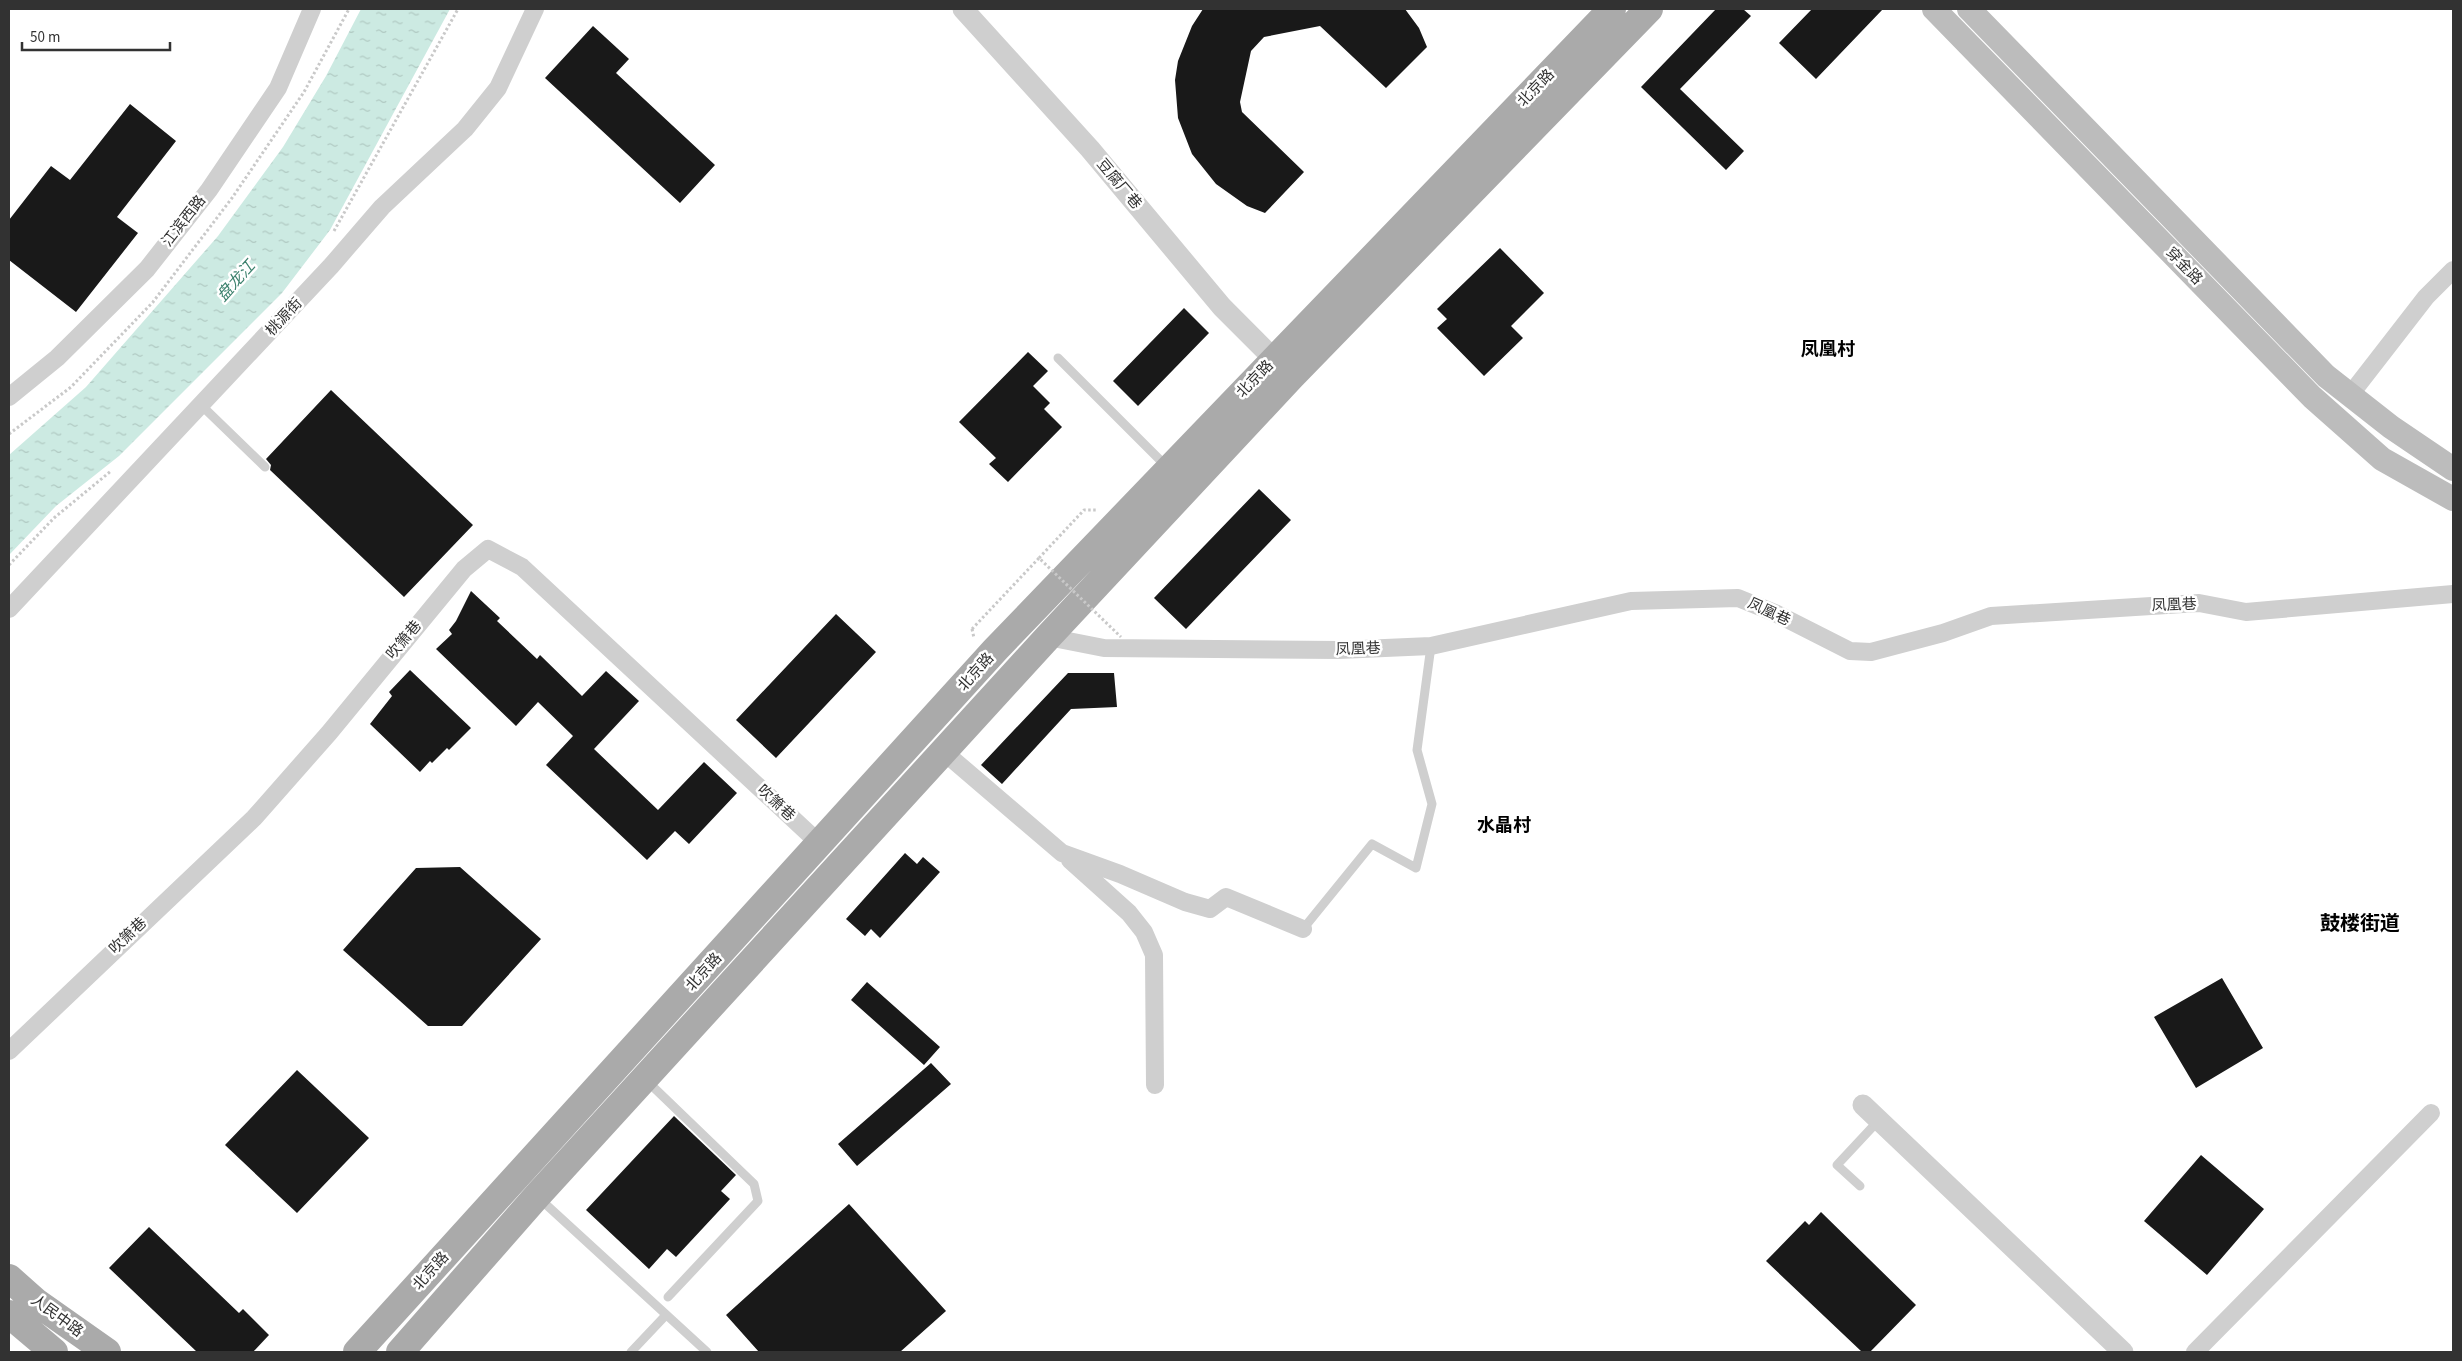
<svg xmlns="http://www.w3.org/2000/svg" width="2462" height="1361" viewBox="0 0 2462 1361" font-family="'Source Sans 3','Noto Sans SC',sans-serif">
<defs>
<pattern id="water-ripples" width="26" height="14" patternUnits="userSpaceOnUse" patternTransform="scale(1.25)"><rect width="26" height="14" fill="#cceae2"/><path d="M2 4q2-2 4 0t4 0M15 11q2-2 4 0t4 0" fill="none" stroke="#b0c9c2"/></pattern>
</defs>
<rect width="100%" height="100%" fill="#fff"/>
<path fill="url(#water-ripples)" d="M361,9H450L330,230L282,293L119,456L56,506L9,555V455L86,387L218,236L283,147L326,76Z"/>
<path fill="#191919" d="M1203,9H1405L1419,28L1427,47L1386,88L1320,26L1264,37L1251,51L1240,102L1242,112L1304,172L1265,213L1247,206L1216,184L1192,154L1178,118L1175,80L1178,61L1192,26Z
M1716,9H1743L1751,16L1680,89L1744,151L1726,170L1641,87Z
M1812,9H1883L1816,79L1779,43Z
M593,26L629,59L616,73L715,165L680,203L545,78Z
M130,104L176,141L117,217L138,233L76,312L9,260V220L51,166L70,180Z
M1500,248L1544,293L1511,326L1523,338L1484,376L1437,328L1447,319L1437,309Z
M1184,308L1209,333L1138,406L1113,381Z
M1028,352L1048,371L1033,386L1050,403L1044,409L1062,427L1008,482L989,464L996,458L959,422Z
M331,390L473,525L404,597L270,470L271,465L266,459Z
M1259,489L1291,520L1186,629L1154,598Z
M471,591L500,618L497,621L537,659L540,655L582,696L606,671L639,701L594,749L658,810L704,762L737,793L689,844L675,831L647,860L546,765L573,736L538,702L516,726L436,649L452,634L449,630L456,621Z
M836,614L876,652L776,758L736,720Z
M410,670L471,728L449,750L447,748L432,763L430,761L420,772L370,724L392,696L389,692Z
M1068,673H1114L1117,707L1071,709L1002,784L981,765Z
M905,853L917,864L923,857L940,872L880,938L871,929L865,936L846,919Z
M460,867L541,939L462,1026H428L343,950L416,868Z
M2222,978L2263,1048L2196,1088L2154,1017Z
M867,982L940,1047L924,1065L851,1000Z
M931,1063L951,1084L857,1166L838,1144Z
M297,1070L369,1138L297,1213L225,1145Z
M674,1116L736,1175L721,1191L730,1199L676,1257L667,1249L649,1269L586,1210Z
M2201,1155L2264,1209L2207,1275L2144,1221Z
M849,1204L946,1311L900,1352H759L726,1315Z
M1821,1212L1916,1305L1870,1352H1862L1766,1261L1805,1221L1809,1225Z
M149,1227L239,1313L243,1309L269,1335L253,1352H197L109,1268Z"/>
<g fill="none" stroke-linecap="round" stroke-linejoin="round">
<path stroke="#c9c9c9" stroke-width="3" stroke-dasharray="2.5 2.5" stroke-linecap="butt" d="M334,231L458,9
M9,434L71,387L153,302L232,198L304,92L349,9
M1039,558L1084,510H1098
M9,565L54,518L111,471
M972,629L974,638"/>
<path stroke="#cfcfcf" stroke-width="9" d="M1058,358L1167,467
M201,405L265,467
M1303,929L1372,844L1416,868L1432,804L1417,750L1431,646
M647,1081L754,1184L758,1201L668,1297
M1860,1186L1837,1165L1879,1120
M540,1199L707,1352
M631,1352L666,1315"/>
<path stroke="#cfcfcf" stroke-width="18" d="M2350,395L2426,297L2453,270
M9,397L57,358L147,269L209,190L278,88L312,9
M9,609L331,266L382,207L465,129L498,88L535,9
M1048,637L1104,648L1339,650L1431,646L1631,601L1738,598L1775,613L1850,651L1871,652L1943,633L1991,616L2199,603L2246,612L2453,594
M944,752L1062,853L1120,874L1185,902L1210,909L1226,897L1303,929
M1070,860L1129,913L1144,932L1154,955L1155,1085
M9,1051L254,818L329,733L464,569L488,549L522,567L820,844
M2195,1352L2431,1113"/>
<path stroke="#cfcfcf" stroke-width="21" d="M963,9L1090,149L1222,307L1274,359
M1863,1105L2123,1352"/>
<path stroke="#bcbcbc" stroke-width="24" d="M1934,9L2312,397L2382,459L2453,499
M1969,9L2326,376L2391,427L2453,469"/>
<path stroke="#aaa" stroke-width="28" d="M9,1278L36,1302L107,1352
M9,1314L54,1352
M357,1352L995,650L1612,9
M400,1352L537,1196L1048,637L1291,377L1649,9"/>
<path stroke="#c9c9c9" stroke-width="3" stroke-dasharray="2.5 2.5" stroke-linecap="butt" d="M972,629L1039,558L1121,637"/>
</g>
<g text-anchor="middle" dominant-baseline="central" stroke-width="5" stroke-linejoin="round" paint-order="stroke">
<g font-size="15" fill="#323232" stroke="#fff">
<text transform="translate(1536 88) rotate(-46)">北京路</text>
<text transform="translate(1119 184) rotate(50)">豆腐厂巷</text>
<text transform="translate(184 221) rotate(-52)">江滨西路</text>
<text transform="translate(2184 266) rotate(46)">穿金路</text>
<text transform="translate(284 317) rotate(-47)">桃源街</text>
<text transform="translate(1255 379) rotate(-46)">北京路</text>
<text transform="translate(2174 605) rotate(-2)">凤凰巷</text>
<text transform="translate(1769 612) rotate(25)">凤凰巷</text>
<text transform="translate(404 640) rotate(-50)">吹箫巷</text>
<text transform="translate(1358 649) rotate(-2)">凤凰巷</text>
<text transform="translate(976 672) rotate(-48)">北京路</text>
<text transform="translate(776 803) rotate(43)">吹箫巷</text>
<text transform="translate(128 936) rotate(-44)">吹箫巷</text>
<text transform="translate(704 972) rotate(-48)">北京路</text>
<text transform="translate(431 1271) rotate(-48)">北京路</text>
<text transform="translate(57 1316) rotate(36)">人民中路</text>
</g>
<g font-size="16" font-style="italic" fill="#3b806c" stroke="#fff">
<text transform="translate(236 281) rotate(-48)">盘龙江</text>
</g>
<g font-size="18" font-weight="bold" fill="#000" stroke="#fff">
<text x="1828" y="349">凤凰村</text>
<text x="1504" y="825">水晶村</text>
</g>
<g font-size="20" font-weight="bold" fill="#000" stroke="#fff">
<text x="2360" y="924">鼓楼街道</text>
</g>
</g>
<rect width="2462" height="1361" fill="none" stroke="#323232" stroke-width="20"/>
<path d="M22 42v8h148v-8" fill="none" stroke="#323232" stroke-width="2.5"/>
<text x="30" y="42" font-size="15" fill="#323232" stroke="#ffffff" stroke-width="4" paint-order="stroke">50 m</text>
</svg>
